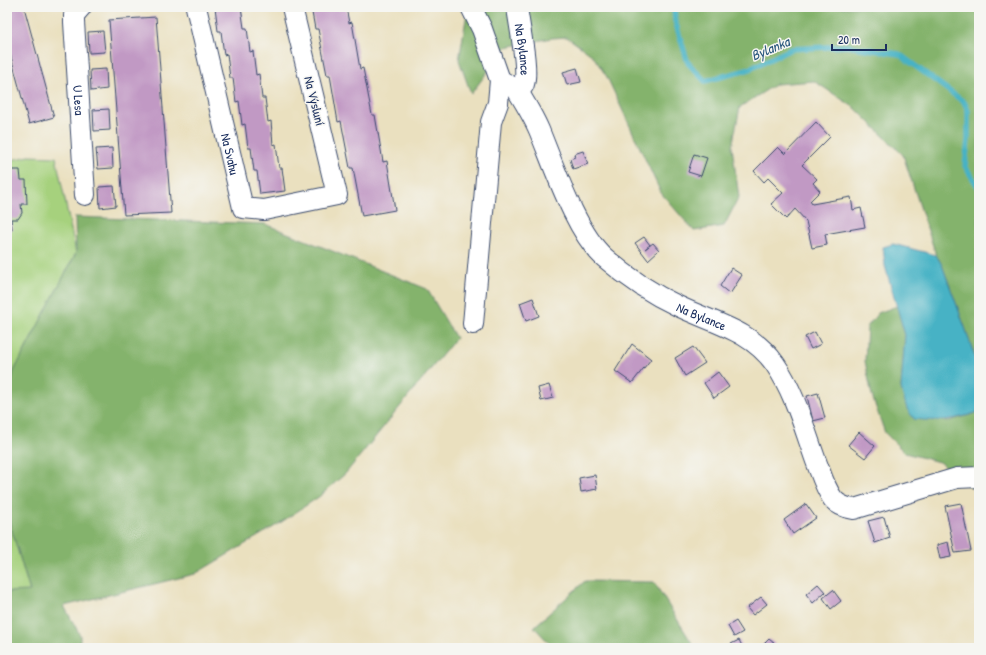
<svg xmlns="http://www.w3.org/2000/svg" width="986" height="655" viewBox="0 0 986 655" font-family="'Patrick Hand',sans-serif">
<rect width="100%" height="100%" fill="#f6f6f2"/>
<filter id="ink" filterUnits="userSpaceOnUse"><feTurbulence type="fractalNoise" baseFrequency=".025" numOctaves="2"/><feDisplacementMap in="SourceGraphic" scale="8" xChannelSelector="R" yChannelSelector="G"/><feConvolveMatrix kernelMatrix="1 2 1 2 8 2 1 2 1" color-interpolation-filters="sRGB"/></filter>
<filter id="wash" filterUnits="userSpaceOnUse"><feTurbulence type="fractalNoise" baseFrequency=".012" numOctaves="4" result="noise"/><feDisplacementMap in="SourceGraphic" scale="16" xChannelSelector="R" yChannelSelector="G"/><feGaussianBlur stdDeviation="0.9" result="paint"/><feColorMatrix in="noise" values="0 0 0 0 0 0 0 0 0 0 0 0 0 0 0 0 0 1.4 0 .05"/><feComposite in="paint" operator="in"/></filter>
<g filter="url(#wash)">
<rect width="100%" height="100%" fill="#eae0bf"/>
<path fill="#a6d17d" stroke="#60806e" d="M29,156L56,157L76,253L13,373L7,428V161Z
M7,514L30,592H7Z"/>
<path fill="#84b36c" stroke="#507165" d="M468,7H979V371L967,333L942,265L936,255L903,155L855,108L814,81L776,84L740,107L732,147L739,197L724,226L694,231L661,193L607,77L593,56L567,37L552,38L506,47L471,94L459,60Z
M75,217L265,224L427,289L456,338L346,473L320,496L277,525L195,574L64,606L80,635V642L84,648H7V592L30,591L7,514V428L13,373L76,253Z
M897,306L905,335L901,388L914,418L949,421L976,413L979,408V494L939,462L905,453L885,433L872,396L865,361L867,327L878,313Z
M585,581L654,582L695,648H554L534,627Z"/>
<path fill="#47b2c5" stroke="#317092" d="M893,244L936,255L942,265L967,333L979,371V408L976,413C953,420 938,422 914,419L907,409L901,388L905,335L885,266L883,247Z"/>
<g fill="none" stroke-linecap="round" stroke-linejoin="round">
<path stroke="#47b2c5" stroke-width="5.5" d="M674,7L675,21L688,63L705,81L747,70L791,49L847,46L899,54L964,102L968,110V140L965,166L979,188"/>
</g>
<g id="blocks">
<path fill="#c199c4" d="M7,7H24L54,117L29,124L7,42Z
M215,7H241L244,28H247L250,52L253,51L256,75L259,74L262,98H265L268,122L271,121L273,145L276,144L279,168H282L285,191L260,194L257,171H254L251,148H248L245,124L242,125L239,101L236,102L233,78H230L227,54L224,55L221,31H218Z
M311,7H346L349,23L352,22L360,69L363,68L372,115H375L383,162L387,161L395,210L362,216L353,168H350L341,121L338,122L330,75H327L318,29H315Z
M156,17L171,213L124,215L109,20Z
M103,31L105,52L89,53L88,32Z
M577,68L581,82L567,85L563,72Z
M106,69L107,89L91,91L90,70Z
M109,109L110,130L94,131L93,110Z
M816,122L830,137L802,165L817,179L813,183L820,191L810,201L812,204L851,197L853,210L861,208L865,227L825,234L827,245L812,248L806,221L795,209L786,219L771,204L783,193L768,178L764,182L754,171L778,147L785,154Z
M112,148L113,168L98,169L96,149Z
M583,151L588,164L573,169L570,159L575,157L574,154Z
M694,154L707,158L701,176L688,172Z
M9,170H20L21,180H26L27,204H21L22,213L18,219H11L12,230H7V175H9Z
M114,186L116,206L100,208L99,187Z
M644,237L650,245L645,249L653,243L659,250L648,260L635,243Z
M731,268L742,275L730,294L720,286Z
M533,298L539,316L526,321L520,303Z
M815,332L821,344L811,349L805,337Z
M632,344L651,359L632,383L615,371Z
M693,347L705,363L685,376L675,358Z
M718,372L729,387L714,398L704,383Z
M549,385L553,398L541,401L538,388Z
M818,393L825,418L813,421L807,396Z
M859,432L875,446L865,458L848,445Z
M595,475L597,489L581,492L579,478Z
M961,503L971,551L955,553L945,506Z
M806,504L816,518L793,534L784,520Z
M884,517L890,538L875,543L868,521Z
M948,542L951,557L940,559L937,545Z
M818,584L825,592L813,603L806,594Z
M833,590L841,601L831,609L823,598Z
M761,597L767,604L753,615L747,608Z
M736,621L743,632L734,637L728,626Z
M769,639L775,644L771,648H760Z
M739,640L743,648H727V646Z"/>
</g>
</g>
<g filter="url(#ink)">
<use href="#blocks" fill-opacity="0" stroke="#3a4a6d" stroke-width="1"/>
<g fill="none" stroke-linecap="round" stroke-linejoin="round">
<g stroke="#3a4a6d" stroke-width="22">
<g id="street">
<path id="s1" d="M81,7L74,15V22L85,195"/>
<path id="s2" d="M196,7L243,208L264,210L337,195L292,7"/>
<path d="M471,7L482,29L500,80L512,87"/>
<path id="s3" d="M517,7C519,25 529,69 524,84C523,88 520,88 517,90"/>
<path id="s4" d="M517,90C525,103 533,116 539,130C554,166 576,233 605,258C627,277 652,294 678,306C713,323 751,330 775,364C795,393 804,428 816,461C821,474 825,488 833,499C839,506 846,508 854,509L957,478L979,477"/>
<path d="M473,324L491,122L498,103L500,80"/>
</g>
</g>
<use href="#street" stroke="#fff" stroke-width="20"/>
</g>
</g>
<g text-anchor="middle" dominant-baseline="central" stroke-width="3" stroke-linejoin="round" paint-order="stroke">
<g font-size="13" fill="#1b2f5e" stroke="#f6f6f2">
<text stroke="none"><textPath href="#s3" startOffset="43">Na Bylance</textPath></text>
<text stroke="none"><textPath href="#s1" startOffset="96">U Lesa</textPath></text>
<text transform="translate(315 101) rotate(76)">Na Výsluní</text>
<text stroke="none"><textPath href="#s2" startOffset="151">Na Svahu</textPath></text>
<text stroke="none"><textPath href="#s4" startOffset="304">Na Bylance</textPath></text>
</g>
<g font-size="14" font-style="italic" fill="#28567d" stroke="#f6f6f2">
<text transform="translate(770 48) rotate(-23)">Bylanka</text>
</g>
</g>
<rect width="986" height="655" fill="none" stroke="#f6f6f2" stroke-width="24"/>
<path d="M832 44v6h54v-6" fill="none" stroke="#1b2f5e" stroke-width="2"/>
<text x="838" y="44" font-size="12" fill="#1b2f5e" stroke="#f6f6f2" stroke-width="3" paint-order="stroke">20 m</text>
</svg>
